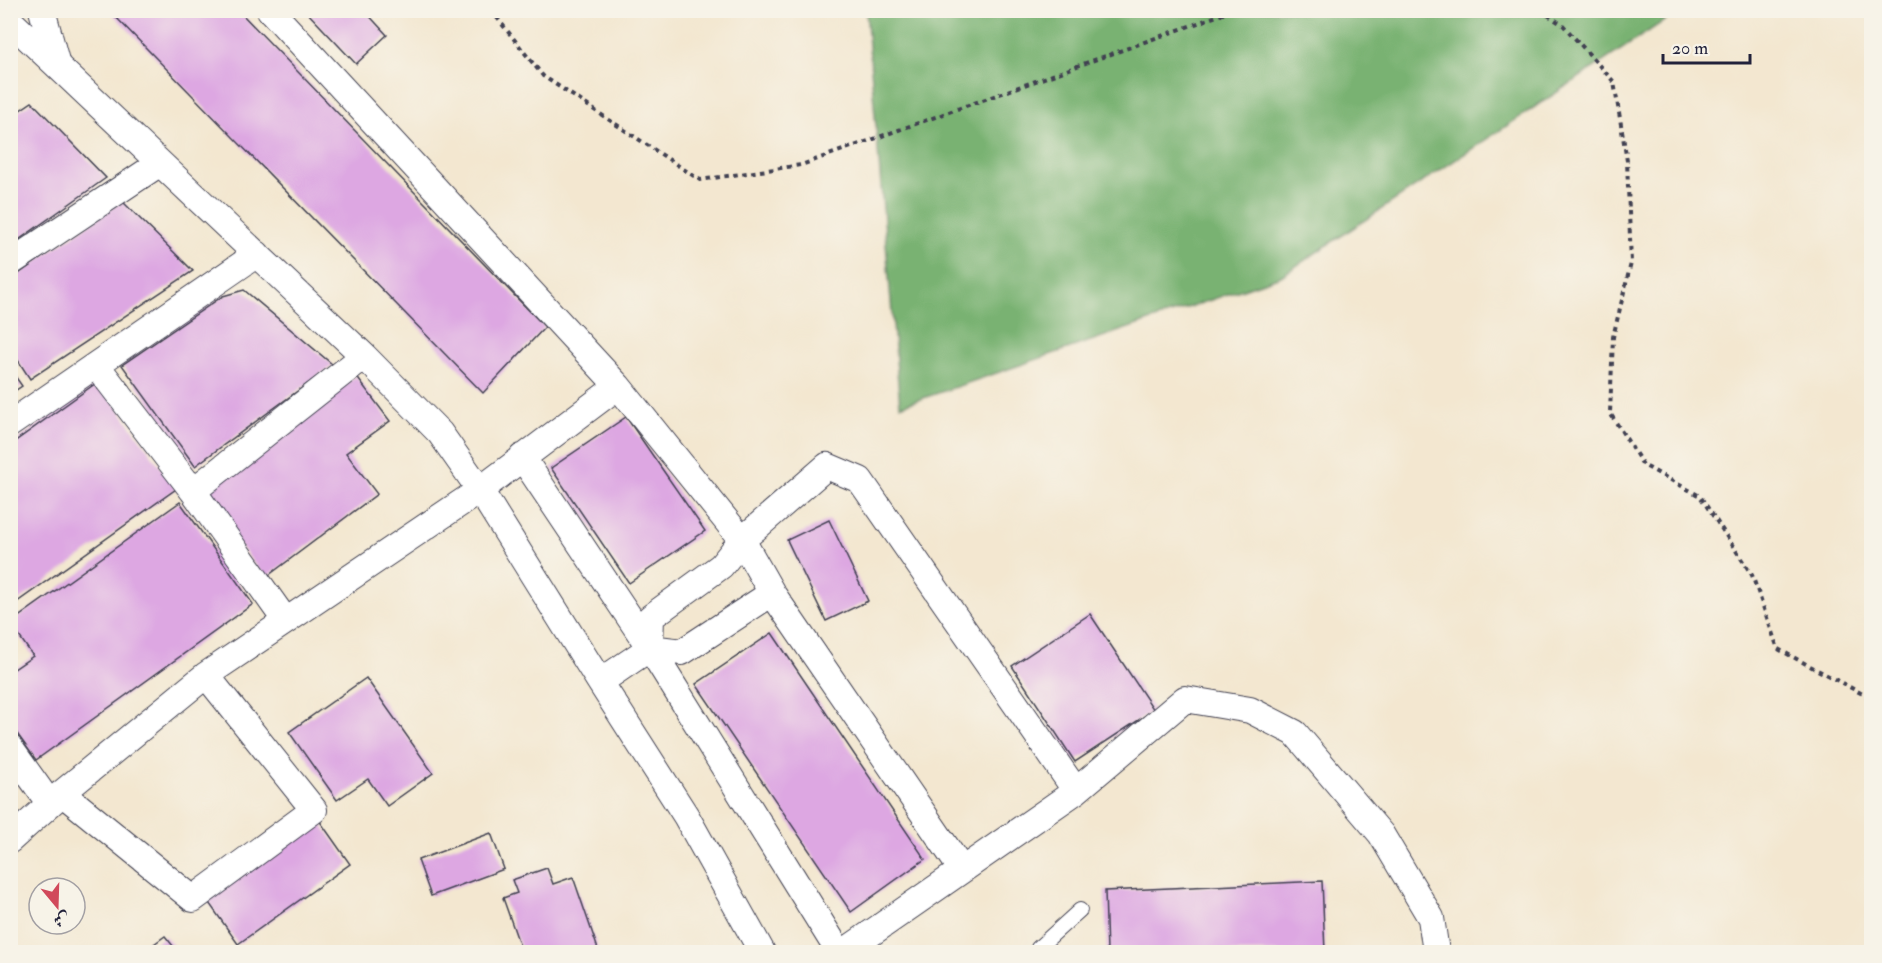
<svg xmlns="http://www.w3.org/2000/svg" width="1882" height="963" viewBox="0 0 1882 963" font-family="'IM FELL Double Pica',Amiri,serif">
<rect width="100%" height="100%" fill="#f7f3e8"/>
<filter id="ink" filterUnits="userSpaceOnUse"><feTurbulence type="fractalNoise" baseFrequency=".0167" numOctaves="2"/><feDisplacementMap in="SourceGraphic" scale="12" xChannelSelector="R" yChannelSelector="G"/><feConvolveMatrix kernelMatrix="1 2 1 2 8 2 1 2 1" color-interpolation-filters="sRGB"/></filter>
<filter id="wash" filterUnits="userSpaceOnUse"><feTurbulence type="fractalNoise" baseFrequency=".008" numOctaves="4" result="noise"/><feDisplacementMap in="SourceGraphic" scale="24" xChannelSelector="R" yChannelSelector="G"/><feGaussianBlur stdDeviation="1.35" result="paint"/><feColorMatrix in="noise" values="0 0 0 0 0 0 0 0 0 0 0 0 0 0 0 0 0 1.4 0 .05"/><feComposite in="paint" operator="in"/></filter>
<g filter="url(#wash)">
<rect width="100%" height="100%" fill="#f3e7d0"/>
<path fill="#79b272" stroke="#4e6a56" stroke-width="1.5" d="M866,11V10L1679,11L1281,276L900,406Z"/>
<g id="blocks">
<path fill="#dda7e2" d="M109,10H238L545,327L483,393Z
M305,10H364L387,35L356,64Z
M32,102L106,178L10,246V117Z
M122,201L193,271L30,379L10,348V280Z
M244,290L333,365L195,466L122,365L223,296Z
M10,369L22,386L10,394Z
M356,376L390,421L346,453L377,494L265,578L200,493Z
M99,381L176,489L10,607V445Z
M626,417L705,531L629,583L551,468Z
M180,502L253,604L36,760L10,724V672L33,656L10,623Z
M829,520L868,601L826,621L787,540Z
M1090,614L1154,710L1075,762L1012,666Z
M772,633L925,859L851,912L696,684Z
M366,678L433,773L387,806L368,779L337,800L289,732Z
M319,820L350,864L238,944L207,900Z
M491,833L504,869L431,896L418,860Z
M547,868L553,884L573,877L599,952H522L503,898L517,893L512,880Z
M1322,881L1325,952H1107L1105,891Z
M165,936L178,952H143Z"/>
</g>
</g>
<g filter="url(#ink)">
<use href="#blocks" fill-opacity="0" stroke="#414051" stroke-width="1.5"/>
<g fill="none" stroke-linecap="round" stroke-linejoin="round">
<g stroke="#414051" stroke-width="16">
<path id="lane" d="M1037,952L1038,948L1080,910"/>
</g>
<g stroke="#414051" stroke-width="28">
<path id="street" d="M42,10L57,65
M270,10L618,386L742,540L772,593L962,870
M10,21L364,356L440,433L480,490L600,682L686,816L762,952
M10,263L160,163
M97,366L193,491L285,620
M10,424L257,254
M522,457L650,648L839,952
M193,491L364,356
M650,648L651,617L721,566L742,540L827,466L860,480L1076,791
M600,682L650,648L682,652L772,593
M10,748L50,804
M62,793L193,899L314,810L206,675
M10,840L62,793L206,675L480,490L618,386
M844,952L1076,791L1185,699L1250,710L1295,733L1381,834L1431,918L1436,952"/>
</g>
<path stroke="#414051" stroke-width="4" stroke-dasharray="4.5 4.5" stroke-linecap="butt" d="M491,10L543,76L700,180L801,165L1234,10
M1540,10L1563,25L1614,82L1627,161L1631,263L1613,337L1610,413L1643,465L1700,496L1752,575L1778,649L1872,699"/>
<use href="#lane" stroke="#fff" stroke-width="14"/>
<use href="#street" stroke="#fff" stroke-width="26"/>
</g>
</g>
<rect width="1882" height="963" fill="none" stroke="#f7f3e8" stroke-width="36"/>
<g transform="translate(57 906) rotate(161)"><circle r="28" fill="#f7f3e8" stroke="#a29fa3" stroke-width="1.5"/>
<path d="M0-4.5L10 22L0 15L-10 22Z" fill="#d1495b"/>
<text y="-9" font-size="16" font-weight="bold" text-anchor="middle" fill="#22223b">ش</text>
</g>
<path d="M1663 54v9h87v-9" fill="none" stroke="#22223b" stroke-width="3"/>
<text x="1672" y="54" font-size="18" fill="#22223b" stroke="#f7f3e8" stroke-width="4.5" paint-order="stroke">20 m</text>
</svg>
